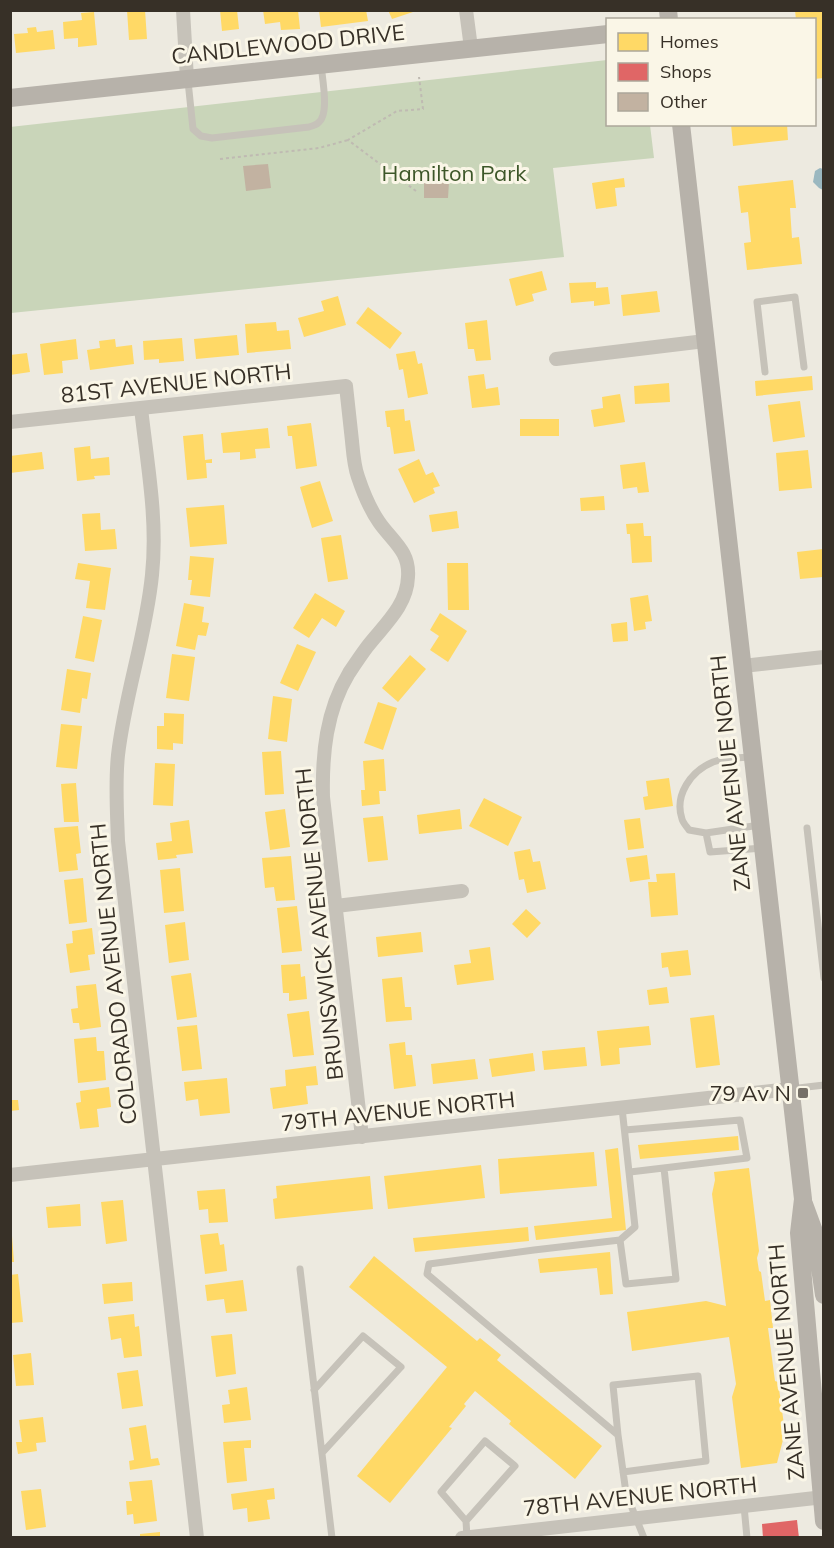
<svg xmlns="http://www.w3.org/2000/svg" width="834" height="1548" viewBox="0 0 834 1548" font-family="Mulish,sans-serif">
<rect width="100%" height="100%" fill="#edeae0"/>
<path fill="#c9d5b9" d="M607,60L608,124L650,125L654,158L553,168L564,257L11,313L10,127Z"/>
<path fill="#9bb8c0" d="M820,168L823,169V190L819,188L813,182L815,171Z"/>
<path fill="#ffd966" d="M127,10H145L147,39L129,40Z
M220,10H237L239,29L222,31Z
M263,10H298L300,29L281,30L280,22L265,24Z
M319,10H366L368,21L321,27Z
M388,10H416V11L392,19Z
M795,10H824V78L814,79V20H796Z
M94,12L97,45L78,47V38L64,39L63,22L82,20L81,13Z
M36,27L37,32L53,30L55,49L16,53L14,34L28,33L27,28Z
M731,124H787L788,140L733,146Z
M624,178L625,187L615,188L617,206L596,209L592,183Z
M793,180L796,208H790L792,238L799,237L802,264L747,270L744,243L751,242L748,212L741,213L738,186Z
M542,271L547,290L532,294L534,301L516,306L509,279Z
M596,282V288L608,287L610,304L594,306V301L571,303L569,283Z
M657,291L660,312L623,316L621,295Z
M338,296L346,325L304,337L298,318L324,311L321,301Z
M368,307L402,333L390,349L356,323Z
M487,320L491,360L476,361L474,349H468L465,323Z
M276,322L277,331L289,330L291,349L247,353L245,324Z
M237,335L239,355L196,359L194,339Z
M182,338L184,361L159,363V359L144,360L143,341Z
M76,339L78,359L62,361L63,373L44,375L40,344Z
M115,339L116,347L132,345L134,364L90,370L87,350L100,348L99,341Z
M415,351L418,364L422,363L428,394L408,398L403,369L399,370L396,354Z
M27,353L30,372L10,375V355Z
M484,374L486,389L498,387L500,405L472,408L468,376Z
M812,376L813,390L756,396L755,381Z
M669,383L670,402L635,404L634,386Z
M620,394L625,422L594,427L591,410L603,408L602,397Z
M800,401L805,437L773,442L768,405Z
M404,409L405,421L410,420L415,451L394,454L390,427H387L385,411Z
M520,419H559V436H520Z
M311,423L317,466L296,469L292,436H288L287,426Z
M268,428L270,448L255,449L256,458L240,460V452L223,453L221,433Z
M203,434L205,460L212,459V463H206L207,478L187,480L183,436Z
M90,446L91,459L109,457L110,475L94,476L95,479L77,481L74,448Z
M808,450L812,488L779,491L776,453Z
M42,452L44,469L10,473V456Z
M419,459L426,475L433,472L440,486L433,488L435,493L414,503L398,469Z
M645,462L649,492L638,493L637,487L623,489L620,465Z
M320,481L333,521L312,528L300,487Z
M604,496L605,510L581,511L580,498Z
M224,505L227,544L190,547L186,508Z
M457,511L459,528L432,532L429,515Z
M100,513L101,530L115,529L117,549L85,551L82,514Z
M643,523L644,536H651L652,562L632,563L630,534H627L626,524Z
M341,535L348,579L328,582L321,538Z
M823,549V577L800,579L797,552Z
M190,556L214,558L210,597L190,595L192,580H188Z
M78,563L111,568L105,610L86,608L90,581L75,579Z
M447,563H468L469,610H448Z
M315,593L345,611L336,627L322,618L309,638L293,628Z
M648,595L652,621L645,622L646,629L634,631L630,598Z
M184,603L204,607L202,622L209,623L206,636L198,635L195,650L176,646Z
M440,613L467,631L448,662L430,650L439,636L430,630Z
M83,616L102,620L94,662L75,658Z
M627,622L628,641L613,642L611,624Z
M297,644L316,652L298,691L280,683Z
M172,654L195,657L189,701L166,698Z
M410,655L426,669L398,702L382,688Z
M67,669L91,673L87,699L82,698L80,713L61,710Z
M273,696L292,699L287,742L268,739Z
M378,702L397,708L383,750L364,743Z
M164,713L184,714L183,744L173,743V750L157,749V726H164Z
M61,724L82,726L77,769L56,767Z
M281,751L284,794L265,795L262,752Z
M384,759L386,791H379L380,804L362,806L361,790H365L363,761Z
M155,763L175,764L173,806L153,805Z
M669,778L673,806L645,810L643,797L648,796L646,781Z
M76,783L79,822H64L61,784Z
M484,798L522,817L508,846L469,826Z
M285,809L290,847L270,850L265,812Z
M460,809L462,829L419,834L417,815Z
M383,816L388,860L368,862L363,818Z
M640,818L644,848L628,850L624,820Z
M189,820L193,853L176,855L177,858L158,860L156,843L172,841L170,823Z
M78,826L81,853L76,854L78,870L59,872L54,828Z
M530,849L533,862L540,861L546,889L527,893L524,879L519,880L514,852Z
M647,855L650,879L630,882L626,858Z
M291,856L295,900L276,901L274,887L265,888L262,858Z
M180,868L184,911L164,913L160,870Z
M675,873L678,915L651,917L648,882H657L656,874Z
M83,878L87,922L69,924L64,880Z
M297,906L302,951L282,953L277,908Z
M526,909L541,923L527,938L512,924Z
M185,922L189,960L169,963L165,925Z
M92,928L95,954L88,955L90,970L70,973L66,944L73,943L72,931Z
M421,932L423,952L378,957L376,937Z
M490,947L494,980L457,985L454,965L471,963L469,950Z
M688,950L691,975L670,977L668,967L662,968L661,953Z
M300,964L301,977L305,976L307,999L289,1001V993H283L281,965Z
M191,973L197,1017L177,1020L171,976Z
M402,977L405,1007H411L412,1020L386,1022L382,979Z
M96,984L101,1027L80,1030L79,1023H73L71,1009L78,1008L76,986Z
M667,987L669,1003L649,1005L647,990Z
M309,1011L314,1055L293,1057L287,1014Z
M714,1015L720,1065L696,1068L690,1018Z
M197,1025L202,1069L182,1071L177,1027Z
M649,1026L651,1045L619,1048L620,1064L601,1066L597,1031Z
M96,1037L97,1051H104L106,1080L78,1083L74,1039Z
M405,1042L406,1055H412L416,1086L394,1089L389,1044Z
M585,1047L587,1066L544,1070L542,1051Z
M533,1053L535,1071L492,1077L489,1059Z
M475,1059L478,1079L433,1084L431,1064Z
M316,1066L318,1085L306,1086L308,1104L273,1109L270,1088L286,1086L285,1070Z
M227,1078L230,1113L200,1116L198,1099L186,1101L184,1082Z
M109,1087L111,1107L97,1109L99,1127L80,1129L76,1103L81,1102L80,1091Z
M10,1100H18L19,1110L10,1111Z
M738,1136L739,1150L640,1159L638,1145Z
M618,1148L626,1230L536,1240L534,1226L612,1218L605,1150Z
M594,1152L597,1186L500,1194L498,1159Z
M481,1165L485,1198L388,1209L384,1176Z
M749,1168L759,1251L757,1258L759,1271L761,1272L765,1301L770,1300L773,1328H768L775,1381L778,1382L785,1432L777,1463L741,1468L732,1397L736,1384L729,1337L632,1351L627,1312L706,1301L726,1306L712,1194L715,1180L714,1172Z
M370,1176L373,1209L275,1219L273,1199L277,1198L276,1186Z
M225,1189L228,1222L209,1223L208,1209L199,1210L197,1191Z
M123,1200L127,1241L106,1244L101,1202Z
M80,1204L81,1226L48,1228L46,1207Z
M528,1227L529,1241L415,1252L413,1238Z
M218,1233L220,1245L224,1244L227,1271L205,1274L200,1235Z
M10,1236H12L14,1262H10Z
M610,1252L613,1294L600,1295L597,1268L540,1273L538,1259Z
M374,1256L477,1341L480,1338L501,1355L497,1360L602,1446L575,1479L509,1424L511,1421L475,1391L464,1404L466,1406L449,1427L452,1428L390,1503L357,1476L447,1367L349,1287Z
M18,1274L23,1322L10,1323V1275Z
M243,1280L247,1311L226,1313L224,1299L207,1301L205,1285Z
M132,1282L133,1301L104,1304L102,1284Z
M134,1314L135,1327L139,1326L142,1356L124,1358L121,1338L111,1340L108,1317Z
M232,1334L236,1374L216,1377L211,1336Z
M31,1353L34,1385L16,1386L13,1355Z
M138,1370L143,1406L122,1409L117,1373Z
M247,1387L251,1420L224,1423L222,1405L230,1404L228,1390Z
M43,1417L46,1442L36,1443L37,1451L18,1454L16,1442H22L19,1420Z
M146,1425L151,1459L158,1458L160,1465L130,1470L129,1461L134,1460L129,1428Z
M251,1440V1448H244L247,1481L227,1483L223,1442Z
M152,1480L157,1521L134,1524L133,1514L127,1515L126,1501H132L129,1482Z
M274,1488L275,1499L267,1500L270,1519L248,1522L247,1508L233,1510L231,1494Z
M41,1489L46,1527L26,1530L21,1491Z
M160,1532V1538H140V1534Z"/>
<path fill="#e06666" d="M797,1520L799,1538H763L762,1524Z"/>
<path fill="#c2b2a1" d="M268,164L271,188L246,191L243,166Z
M424,182H449L448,198H424Z"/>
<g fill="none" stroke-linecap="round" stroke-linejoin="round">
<path stroke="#bfbab2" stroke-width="2" stroke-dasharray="3 3" stroke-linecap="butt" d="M220,159L319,148L348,140
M416,191L348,140L397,111L423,109L419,77"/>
<path stroke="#c6c2b9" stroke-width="7" d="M188,81L193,129L201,136L212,138L309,127C312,126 316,125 318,123C330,115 322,78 321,64
M765,372L757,302L795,297L804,367
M750,757C738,758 725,758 713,762C691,771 674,795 682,819C683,823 687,827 689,830L706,833L760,825
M807,828L824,978
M706,833L710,852L763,848
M790,1089L824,1085
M622,1108L635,1227L620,1240L534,1250L429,1264L427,1274L618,1435L626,1493L644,1538
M625,1130L740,1120L747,1158L630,1172
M620,1240L626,1284L676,1279L664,1168
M300,1269L332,1538
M314,1390L363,1336L401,1367L322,1453
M618,1435L613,1385L698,1376L706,1461L623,1472
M744,1506L747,1538
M466,1521L515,1466L485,1441L441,1492L466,1521L467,1537"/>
<path stroke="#c6c2b9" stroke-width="14" d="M183,10L187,79
M466,10L471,48
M556,359L705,341
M141,408C147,463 158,519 152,575C146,636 125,694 118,755C115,783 117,812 118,841L197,1538
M10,422L346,386C348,404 350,423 352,441C353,452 354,466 358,477C363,492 370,509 379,522C392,541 410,551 408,577C407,606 384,625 367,647C361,655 355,664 349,673C326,711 322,754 323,797L362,1137
M743,666L824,657
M336,906L462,891
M10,1175L790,1089
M462,1538L824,1497"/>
<path stroke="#b7b2aa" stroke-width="18" d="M668,10L669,20
M10,98L608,34
M681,124L803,1199L799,1233L824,1521
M804,1204L815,1234L824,1295"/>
</g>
<rect fill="#777168" stroke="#faf6e7" stroke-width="2" x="797" y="1087" width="12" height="12" rx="3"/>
<g text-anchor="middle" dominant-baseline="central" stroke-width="6" stroke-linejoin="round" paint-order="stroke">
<g font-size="22" fill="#373027" stroke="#faf6e7">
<text transform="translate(288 44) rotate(-6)">CANDLEWOOD DRIVE</text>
<text transform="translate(176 383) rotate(-6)">81ST AVENUE NORTH</text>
<text transform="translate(730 773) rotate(-96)">ZANE AVENUE NORTH</text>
<text transform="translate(319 924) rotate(-96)">BRUNSWICK AVENUE NORTH</text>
<text transform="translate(113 974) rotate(-96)">COLORADO AVENUE NORTH</text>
<text transform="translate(398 1111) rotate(-6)">79TH AVENUE NORTH</text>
<text transform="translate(786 1362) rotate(-95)">ZANE AVENUE NORTH</text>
<text transform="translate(640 1496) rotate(-6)">78TH AVENUE NORTH</text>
</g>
<g font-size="22" fill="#3d5729" stroke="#faf6e7">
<text x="454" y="173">Hamilton Park</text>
</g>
<g font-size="22" fill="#373027" stroke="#faf6e7" text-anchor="end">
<text x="791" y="1093">79 Av N</text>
</g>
</g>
<rect width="834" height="1548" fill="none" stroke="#373027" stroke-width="24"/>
<rect x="606" y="18" width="210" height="108" fill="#faf6e7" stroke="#aca79a" stroke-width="1.5"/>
<rect x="618" y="33" width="30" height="18" fill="#ffd966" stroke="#aca79a" stroke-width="1.5"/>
<text x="660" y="48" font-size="18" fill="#373027">Homes</text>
<rect x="618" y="63" width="30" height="18" fill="#e06666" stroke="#aca79a" stroke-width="1.5"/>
<text x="660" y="78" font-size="18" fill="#373027">Shops</text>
<rect x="618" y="93" width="30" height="18" fill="#c2b2a1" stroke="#aca79a" stroke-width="1.5"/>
<text x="660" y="108" font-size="18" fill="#373027">Other</text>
</svg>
